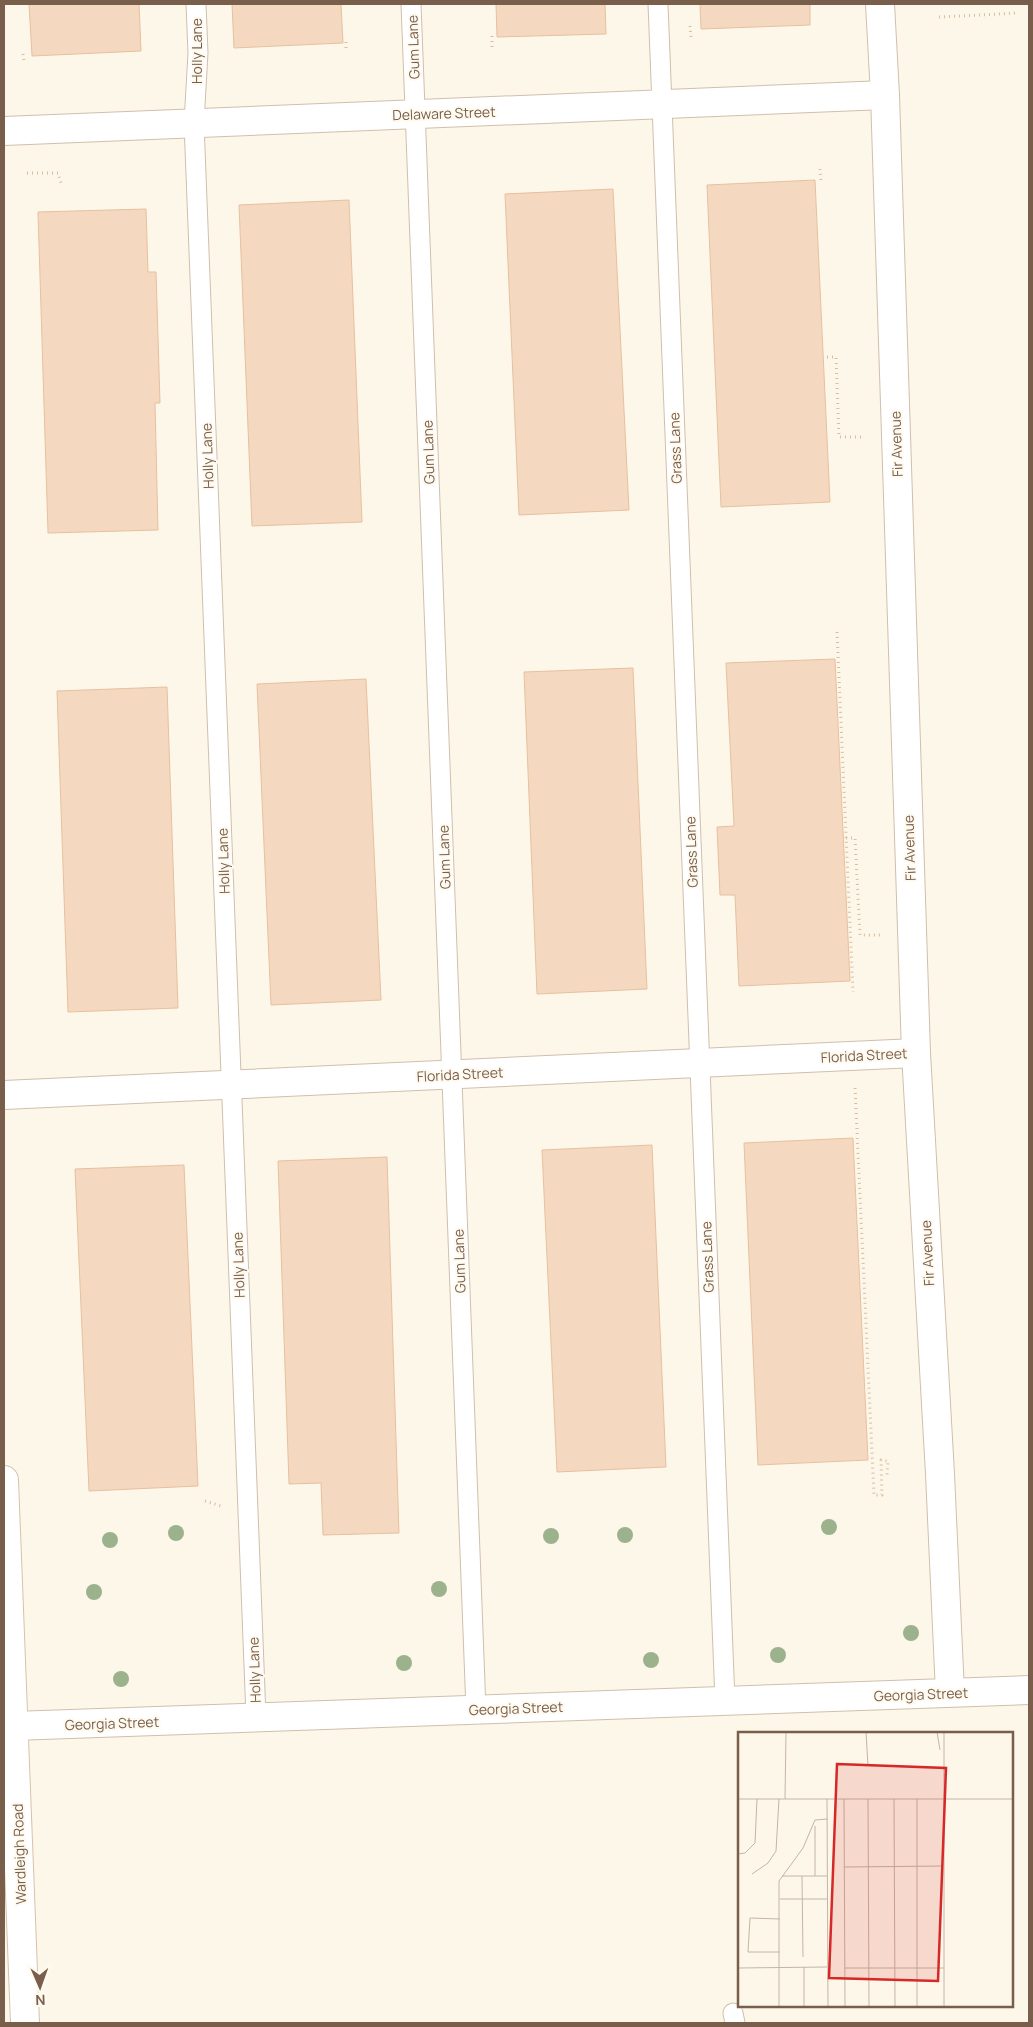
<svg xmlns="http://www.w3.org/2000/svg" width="1033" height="2027" viewBox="0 0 1033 2027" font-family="Manrope,sans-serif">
<rect width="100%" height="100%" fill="#fdf7e9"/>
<path fill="#f4d8bf" stroke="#e7c09f" d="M29,4H139L141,51L32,56Z
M232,4H341L343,43L234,48Z
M496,4H605L606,34L497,37Z
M700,4H810V25L701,29Z
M815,180L830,502L721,507L707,185Z
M613,189L629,510L519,515L505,194Z
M349,200L362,522L252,526L239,205Z
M146,209L148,272H156L160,403H155L158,530L48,533L38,212Z
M835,659L850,981L739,986L735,895H720L717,827L734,826L726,663Z
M633,668L647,989L537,994L524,672Z
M366,679L381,1000L271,1005L257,684Z
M167,687L178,1008L68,1012L57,691Z
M853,1138L868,1460L758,1465L744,1143Z
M652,1145L666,1467L557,1472L542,1150Z
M387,1157L399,1533L323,1535L321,1483L289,1484L278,1161Z
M184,1165L198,1486L89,1491L75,1169Z"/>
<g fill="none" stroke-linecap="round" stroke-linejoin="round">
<g stroke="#d0bfad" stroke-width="21">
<path id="service" d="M196,4L198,53L194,123L256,1717
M411,4L476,1710
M658,4L725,1701
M733,2013L735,2023"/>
</g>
<g stroke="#d0bfad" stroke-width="30">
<path id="minor" d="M4,131L885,95
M4,1095L916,1053"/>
</g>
<g stroke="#d0bfad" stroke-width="30">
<path id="tertiary" d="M880,4L885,95L916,1053L940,1474L950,1693
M13,1726L1029,1690"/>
</g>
<g stroke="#d6c2ad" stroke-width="30">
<path id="secondary" d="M4,1480L25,2023"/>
</g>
<path stroke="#d9bca1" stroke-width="3" stroke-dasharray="1 4" stroke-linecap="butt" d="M939,17L1017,13
M690,26L691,37
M492,36V48
M346,42V48
M23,54L24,61
M820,169L821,181
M27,173H58L61,183
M827,357H836L839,437H864
M837,632L853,992
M846,838H855L860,935H880
M855,1088L874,1495H882L881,1460L888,1461L887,1475
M205,1501L221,1506"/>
<use href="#service" stroke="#fff" stroke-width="19"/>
<use href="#minor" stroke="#fff" stroke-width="28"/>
<use href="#tertiary" stroke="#fff" stroke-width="28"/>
<use href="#secondary" stroke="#fff" stroke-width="28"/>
</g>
<g fill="#9cb28c">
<circle cx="829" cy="1527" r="8"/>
<circle cx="176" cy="1533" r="8"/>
<circle cx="625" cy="1535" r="8"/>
<circle cx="551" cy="1536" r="8"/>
<circle cx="110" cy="1540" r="8"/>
<circle cx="439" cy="1589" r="8"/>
<circle cx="94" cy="1592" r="8"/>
<circle cx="911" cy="1633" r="8"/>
<circle cx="778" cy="1655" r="8"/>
<circle cx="651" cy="1660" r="8"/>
<circle cx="404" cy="1663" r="8"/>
<circle cx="121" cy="1679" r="8"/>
</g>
<g text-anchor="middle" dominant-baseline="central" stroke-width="4" stroke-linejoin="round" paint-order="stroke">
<g font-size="14" fill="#795f4b" stroke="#fffaf0">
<text transform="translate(413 47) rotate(-92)">Gum Lane</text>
<text transform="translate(196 51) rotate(-90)">Holly Lane</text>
<text transform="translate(444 113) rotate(-2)">Delaware Street</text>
<text transform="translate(896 444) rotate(-92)">Fir Avenue</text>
<text transform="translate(675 448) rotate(-92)">Grass Lane</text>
<text transform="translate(428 452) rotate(-92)">Gum Lane</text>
<text transform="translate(207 456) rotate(-92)">Holly Lane</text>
<text transform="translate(909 848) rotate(-92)">Fir Avenue</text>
<text transform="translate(691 852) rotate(-92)">Grass Lane</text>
<text transform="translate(444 857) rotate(-92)">Gum Lane</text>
<text transform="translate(223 861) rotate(-92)">Holly Lane</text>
<text transform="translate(864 1055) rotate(-3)">Florida Street</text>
<text transform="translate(460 1074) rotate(-3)">Florida Street</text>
<text transform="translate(927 1253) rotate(-93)">Fir Avenue</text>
<text transform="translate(707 1257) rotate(-92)">Grass Lane</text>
<text transform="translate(459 1261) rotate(-92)">Gum Lane</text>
<text transform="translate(238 1265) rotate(-92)">Holly Lane</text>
<text transform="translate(254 1670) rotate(-92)">Holly Lane</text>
<text transform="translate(921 1694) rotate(-2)">Georgia Street</text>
<text transform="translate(516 1708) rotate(-2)">Georgia Street</text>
<text transform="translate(112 1723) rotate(-2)">Georgia Street</text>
<text transform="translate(19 1854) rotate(-92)">Wardleigh Road</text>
</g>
</g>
<g transform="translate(738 1732)">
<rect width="275" height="275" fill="#fdf7e9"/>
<path fill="none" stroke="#c4b5a5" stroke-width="1" d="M128,0L130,34M199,0L202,18M206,0V275M0,67H275M47,67L48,0M89,67L90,275M106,67L107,275M130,67L131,275M156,67L157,275M179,67V275M0,122L7,121L17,111L19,67M107,135L205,134M14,142L30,131L38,119L41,67M44,144H90M64,144L65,225M77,144V94M42,167H90M42,187L12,186L10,220H42M66,235V275M0,236L89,235M107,236H206M41,275V149L65,116L77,88L90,87"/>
<path fill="#d62828" fill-opacity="0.15" stroke="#d62828" stroke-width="2.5" d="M99,32L208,36L200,249L91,246Z"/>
<rect width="275" height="275" fill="none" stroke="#795f4b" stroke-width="2.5"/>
</g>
<rect width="1033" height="2027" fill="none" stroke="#795f4b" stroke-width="10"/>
<g transform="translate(40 1987) rotate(178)" stroke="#fffaf0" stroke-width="4" paint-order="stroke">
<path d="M0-4L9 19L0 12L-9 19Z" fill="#795f4b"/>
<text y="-8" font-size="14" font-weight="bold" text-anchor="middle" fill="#795f4b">N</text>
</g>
</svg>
